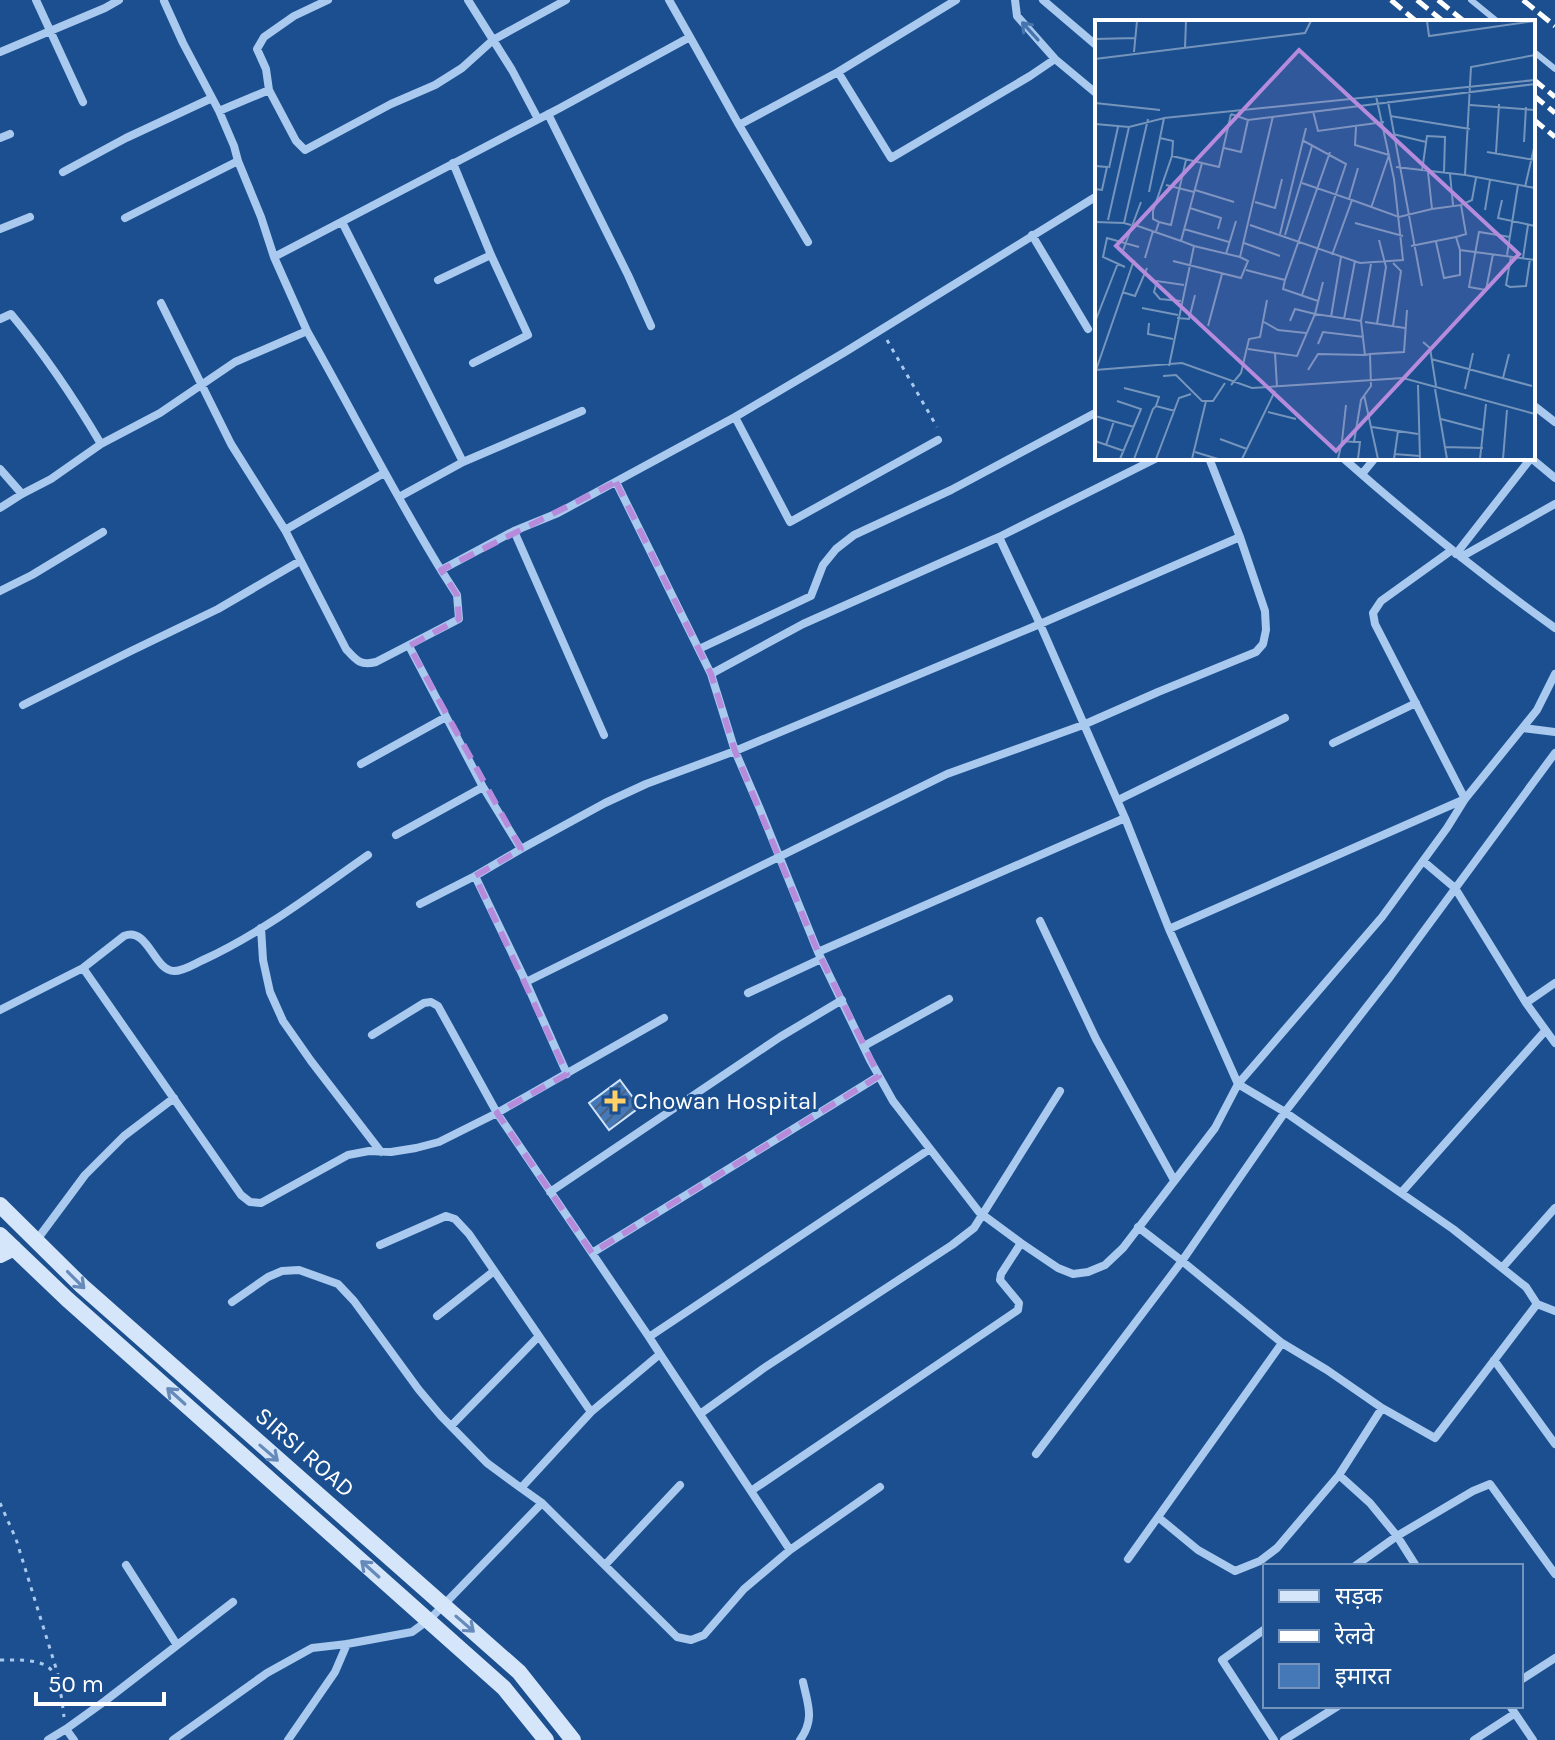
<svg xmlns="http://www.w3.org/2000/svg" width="1555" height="1740" viewBox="0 0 1555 1740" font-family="Karla,'Noto Sans Devanagari',sans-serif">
<defs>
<pattern id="building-hatch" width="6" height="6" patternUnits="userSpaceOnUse" patternTransform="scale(2)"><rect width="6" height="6" fill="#4478b7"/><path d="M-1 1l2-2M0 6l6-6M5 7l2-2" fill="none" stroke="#486282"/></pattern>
</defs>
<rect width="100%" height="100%" fill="#1b4f8f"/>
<path fill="url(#building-hatch)" stroke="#cfe3fa" stroke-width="2" d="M620,1080L640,1107L609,1130L589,1103Z"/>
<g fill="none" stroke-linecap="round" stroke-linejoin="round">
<path stroke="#a9c9ee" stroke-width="3" stroke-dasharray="4 6" stroke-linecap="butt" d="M887,340L937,427
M0,1503L16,1539L60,1681
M0,1660C54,1659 58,1665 64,1717"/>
<path stroke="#a9c9ee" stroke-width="6" d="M1471,0L1498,22
M1533,51L1555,69"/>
<path stroke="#a9c9ee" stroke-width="8" d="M36,0L83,102
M468,0L512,70L538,119
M669,0L690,37
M1015,0L1017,16L1055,59L1097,94
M1043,0L1097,46
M164,1L183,43L219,111L234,146L238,161L261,217L274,257
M0,52L105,8L119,0
M838,72L891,158L1030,76L1055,59
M269,90L296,141L305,150L391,104L435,85L462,68L493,40L566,0
M219,111L269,90L266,69L257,49L264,37L294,16L328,0
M548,114L628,275L651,326
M739,125L808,242
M0,138L10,134
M453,163L491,255L528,335L473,363
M63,172L126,138L212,98
M125,218L238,161
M342,222L463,462
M0,229L30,217
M1032,235L1088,329
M438,280L491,255
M161,303L231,444L285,530L346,649C356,660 360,666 376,662L459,619L457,595L441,570
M0,319L11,314C45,355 74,398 101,444
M307,331C352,410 393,492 441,570L514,531L558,513L735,417L845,352L1097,196
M1533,405L1555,422
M735,417L790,522L938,440
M1343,458C1411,518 1481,575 1555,628
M1531,458L1555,478
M0,469L22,494
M1362,474L1375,458
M616,482L711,674L735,751L760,809L818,952L870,1060L893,1101L979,1212L1021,1243L1058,1268L1073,1274L1088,1272L1105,1265L1123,1248L1215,1128L1238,1084L1382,917L1447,828L1465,799L1537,710L1555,674
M399,497L463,462L582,411
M0,508L22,494L51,479L101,444L160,413L235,362L307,331L274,257L560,108L690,37L739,125L838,72L956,0
M285,530L384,473
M514,531L604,735
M1456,554L1531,458
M1461,557L1555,504
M0,591L32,575L103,532
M409,646L483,787L521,849L605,803L646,784L735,751L1040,624L1240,537
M699,649L811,596L823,565L836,549L854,535L951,490L1097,412
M711,674L803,624L999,537L1157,458
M23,705L131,651L218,609L300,561
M1523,728L1555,732
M1333,743L1416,703
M361,764L446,717
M1118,800L1285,718
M1125,818L1169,929L1238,1084L1285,1112L1401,1193L1545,1031
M396,835L483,787
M521,849L475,876L526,982L567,1074
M1423,861L1455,888L1526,1003L1555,1043
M420,904L475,876
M1040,921L1096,1039L1174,1180
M261,928L263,960L270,992L283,1021L311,1061L381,1152
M1169,929L1465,799L1375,624L1373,613L1381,601L1452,550
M818,952L1125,818L1040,624L999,537
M83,968L241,1195L250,1202L261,1203L348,1155L369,1151L391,1152L416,1148L439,1142L497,1113L438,1006L431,1002L424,1003L372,1035
M526,982L947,774L1083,725L1158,692L1256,652L1263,644L1266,630L1265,611L1240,537L1209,458
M748,993L821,959
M1526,1003L1555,983
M0,1010L83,968L124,936C148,926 154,971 174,971C184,971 194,964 203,960C262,933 315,892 368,855
M864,1046L949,999
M550,1192L780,1037L842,1000
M1138,1227L1182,1261L1282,1343L1327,1370L1382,1408L1339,1475L1370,1503L1397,1536L1416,1566
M36,1241L85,1175L124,1136L174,1098
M380,1245L446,1216L455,1219L469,1234L591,1412
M592,1253L879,1076
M1502,1268L1555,1208
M232,1302L268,1277L282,1271L299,1270L338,1284L354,1301L419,1390L441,1416L487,1463L521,1488
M1537,1304L1555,1311
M437,1316L494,1271
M649,1337L497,1113L664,1018
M1282,1343L1158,1517L1198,1550L1235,1571L1260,1561L1277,1548L1339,1475
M660,1354L790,1550
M1494,1360L1555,1444
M1382,1408L1435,1438L1537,1304L1526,1287L1453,1229L1401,1193
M700,1414L764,1368L952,1245L974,1228L1060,1091
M451,1426L539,1336
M1036,1454L1182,1261L1285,1112L1390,977L1555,753
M751,1491L1018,1310L1019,1303L1000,1280L1001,1274L1021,1243
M542,1503L521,1488L591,1412L660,1354L649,1337L930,1149
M1128,1559L1158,1517
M126,1565L177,1645
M605,1565L680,1485
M1355,1566L1397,1536L1473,1491L1490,1484L1555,1574
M1265,1629L1222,1660L1274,1740
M1521,1680L1555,1658
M1510,1706L1533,1740
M66,1729L105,1701L233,1602
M48,1740L66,1729L74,1740
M173,1740L267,1673L312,1648L347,1644L412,1632L430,1619L542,1503L677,1637L691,1640L704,1635L744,1589L790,1550L880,1487
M288,1740L335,1672L347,1644
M800,1740C815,1719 808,1705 803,1682
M1284,1740L1338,1706
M1474,1740L1514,1714"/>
<path stroke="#d6e6fa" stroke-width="16" d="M0,1205L82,1286L519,1672L573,1740
M0,1235L67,1299L504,1688L546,1740
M0,1255L14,1248"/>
<path stroke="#fff" stroke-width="5" stroke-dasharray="14 6" stroke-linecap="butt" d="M1391,0L1417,22
M1417,0L1444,22
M1438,0L1465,22
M1523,0L1555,26
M1533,79L1555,97
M1533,95L1555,113
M1533,119L1555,137"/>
</g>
<defs><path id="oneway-shaft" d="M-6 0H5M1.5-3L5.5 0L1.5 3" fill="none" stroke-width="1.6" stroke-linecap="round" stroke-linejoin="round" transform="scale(2)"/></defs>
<use stroke="#4674ac" href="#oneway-shaft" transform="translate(1030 31) rotate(-132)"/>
<g stroke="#668bba">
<use href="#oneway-shaft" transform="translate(76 1280) rotate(45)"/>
<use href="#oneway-shaft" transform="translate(176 1396) rotate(-138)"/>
<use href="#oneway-shaft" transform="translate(269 1453) rotate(41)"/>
<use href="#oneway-shaft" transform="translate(370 1569) rotate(-138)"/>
<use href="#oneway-shaft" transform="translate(465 1624) rotate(41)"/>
</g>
<path fill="none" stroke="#b68bdc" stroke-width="6" stroke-dasharray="16 10" stroke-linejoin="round" d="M616,482L711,674L735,751L818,952L879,1076L592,1253L497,1113L567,1074L475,876L521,849L409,646L459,619L457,595L441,570Z"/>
<path fill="#ffd166" stroke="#1b4f8f" stroke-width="3" d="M611 1089h8v8h8v8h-8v8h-8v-8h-8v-8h8z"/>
<g text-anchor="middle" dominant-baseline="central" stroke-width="6" stroke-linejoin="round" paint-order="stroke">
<g font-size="24" fill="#fff" stroke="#1b4f8f" text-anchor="start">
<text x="633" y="1101">Chowan Hospital</text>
</g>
<g font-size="24" fill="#fff" stroke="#1b4f8f">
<text transform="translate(305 1452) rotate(41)">SIRSI ROAD</text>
</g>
</g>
<g transform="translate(1095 20)">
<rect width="440" height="440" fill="#1b4f8f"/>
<path fill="none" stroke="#7695bc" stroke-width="2" d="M332,1L334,16L440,1M0,19L40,18M90,28L91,1M39,32L42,1M440,35L376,47L370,155L440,168M0,39L210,13L216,1M293,81L327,266M0,83L65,90M375,85L440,90M218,91L223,111L289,102M136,94L153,100L440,64M295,96L375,109M69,98L440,60M0,104L34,107L69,98L54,172M261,107L260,125L294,135L276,188M298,114L331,122M65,118L78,121L77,136M429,122L431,87M129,128L146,132L153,100M392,132L440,140M401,133L404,84M0,146L12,147L7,170L0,169M301,147L370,155M14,148L23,107M327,151L332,116L350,117L349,153M355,154L358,185M207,163L257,180L237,235M71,165L99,172M430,167L439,128M100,170L139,182M254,179L263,148M257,180L304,197L337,189L333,152M407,180L403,198L440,206M160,182L180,188L187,159M366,185L377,180L381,158M95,188L126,198L123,209M337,189L366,185L371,214L361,217M390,190L395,160M13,200L34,107M0,202L29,203M64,202L76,205L91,140M260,203L308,216M36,205L29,203L53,99M40,205L86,221M155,205L265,243L308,240L299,159L281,76M89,209L134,222M61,211L64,202L58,199V191L77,136L107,143M185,214L211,108M190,215L217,126M341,222L349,258L365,255V230M149,223L185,236M99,226L145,237L178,96M316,226L361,217L365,230L440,240M27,233L46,182M131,234L141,201M398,234L391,270L374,267L384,212L415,217M412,235L423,165M416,236L411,265L415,267L431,266L435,239M50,238L58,211M428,238L433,205M78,241L146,258L153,241L145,237M30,247L8,237L12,218L44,227M151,250L190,260L235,132M190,260L188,269L223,281M228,262L220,294L266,301M27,272L40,276L52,248M207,275L251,144L207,120M86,281L65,279L59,272L62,261L89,265M47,288L83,295M236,297L246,237M82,298L94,299L100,275M249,299L260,241M0,302L23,243M169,302L183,310L211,313M270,302L310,308M54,303L53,314L78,319M282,304L291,247L284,220M113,306L127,254M298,306L306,251L298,243M328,322L335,328L341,366M223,324L228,312L269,317M153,329L202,336L220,294L200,289L195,301M180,333L182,367M275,334L270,335L266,301L276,244M336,339L437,366M74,346L99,226L86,221L107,143L124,147L136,94M0,350L87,343L157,368L308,358L440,394M1,350L39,240M213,350L223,334L270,335M68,356L81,355L107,381H118L130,363M408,358L414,334M136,365L146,353L154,319L165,317L172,280M323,365L325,439M29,368L64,377L61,386M340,369L352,439M370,369L378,333M269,375L283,439M22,381L46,389L25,439M173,392L201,399M0,396L39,407M346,399L388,410M277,407L323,414M125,419L152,429M0,421L29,431M247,421L251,385M11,425L19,401M350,427L388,428M100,432L123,439M299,434L325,436M39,439L58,389L61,386L80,391M61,439L84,378L96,374M97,439L111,381M147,439L180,371M243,439L247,421L259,422M263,439L265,422H259L266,380L276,366L275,334L309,332L312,290M299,439L303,411M385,439L391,384M408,439L412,390"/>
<path fill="#b68bdc" fill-opacity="0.15" stroke="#b68bdc" stroke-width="4" d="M204,30L424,234L241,431L21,226Z"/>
<rect width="440" height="440" fill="none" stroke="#fff" stroke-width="4"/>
</g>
<rect x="1263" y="1564" width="260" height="144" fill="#1b4f8f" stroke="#7695bc" stroke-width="2"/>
<rect x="1279" y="1590" width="40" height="12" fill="#d6e6fa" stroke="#7695bc" stroke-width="2"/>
<text x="1335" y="1604" font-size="24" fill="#ffffff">सड़क</text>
<rect x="1279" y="1630" width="40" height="12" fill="#ffffff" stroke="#7695bc" stroke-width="2"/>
<text x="1335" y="1644" font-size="24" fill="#ffffff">रेलवे</text>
<rect x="1279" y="1664" width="40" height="24" fill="#4478b7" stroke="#7695bc" stroke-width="2"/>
<text x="1335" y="1684" font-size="24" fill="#ffffff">इमारत</text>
<path d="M36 1692v12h128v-12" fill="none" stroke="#ffffff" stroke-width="4"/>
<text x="48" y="1692" font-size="24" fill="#ffffff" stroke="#1b4f8f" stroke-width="6" paint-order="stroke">50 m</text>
</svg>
